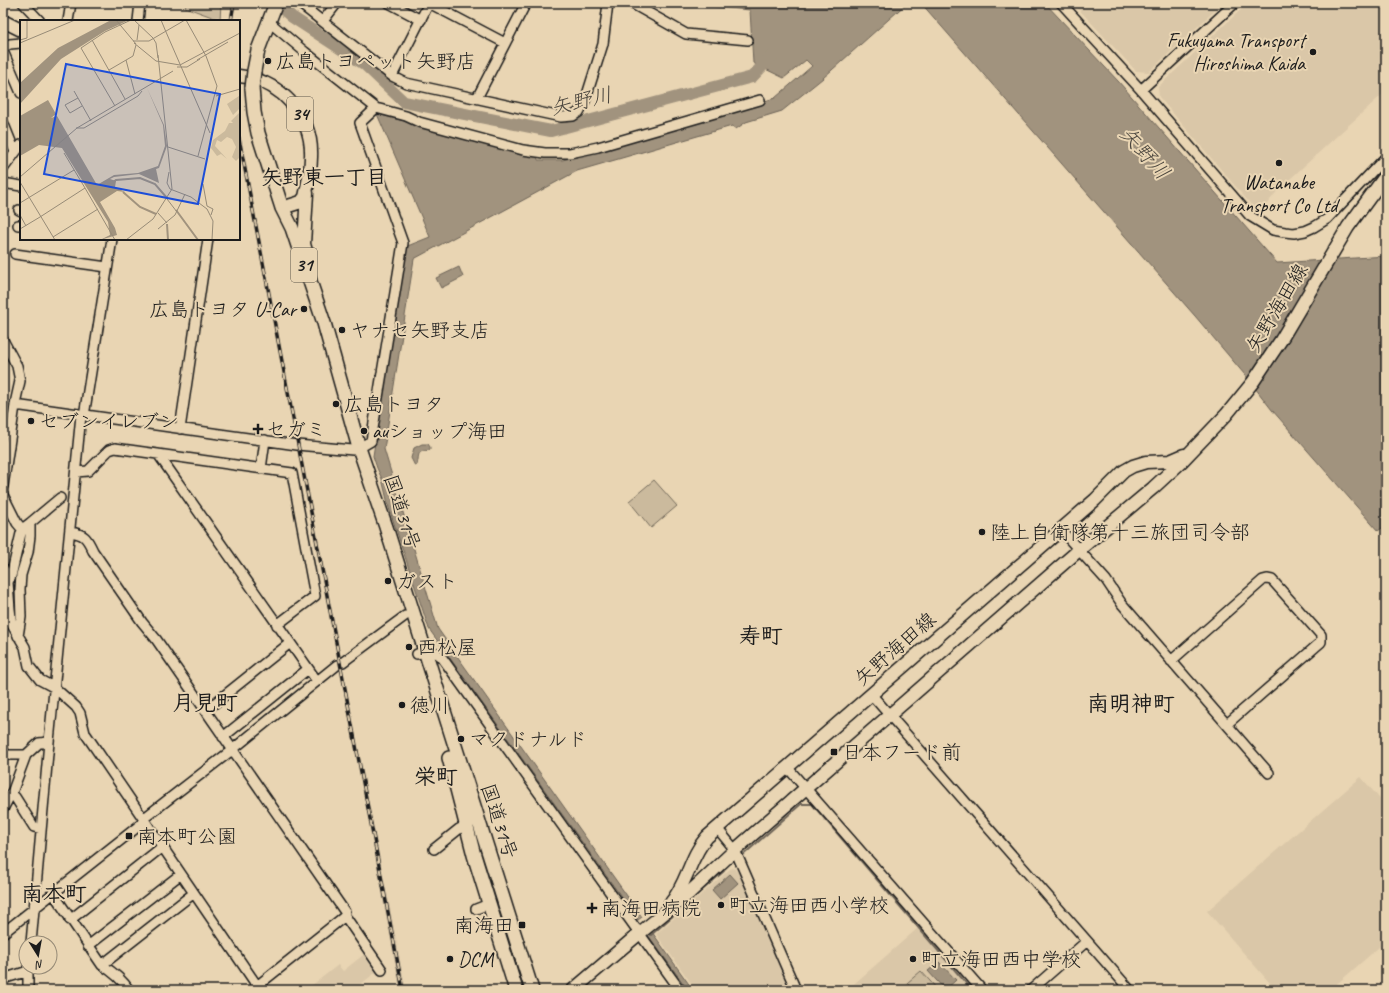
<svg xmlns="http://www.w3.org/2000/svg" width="1389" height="993" viewBox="0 0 1389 993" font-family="Caveat,'Klee One',sans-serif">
<rect width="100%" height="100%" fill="#e9d5b3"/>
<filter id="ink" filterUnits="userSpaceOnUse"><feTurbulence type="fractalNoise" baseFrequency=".025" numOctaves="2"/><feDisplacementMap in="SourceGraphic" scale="8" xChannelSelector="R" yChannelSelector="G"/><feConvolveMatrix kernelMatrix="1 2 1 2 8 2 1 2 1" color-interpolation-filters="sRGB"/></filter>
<g filter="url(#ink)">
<path fill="#dac7a8" d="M1073,3H1223L1149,72L1136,71Z
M1248,3H1386V91L1278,190L1259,214L1159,97L1158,87Z
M1361,777L1386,806V941L1330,990H1276L1207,911Z
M734,868L741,876L791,990H696L656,934L730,869Z
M387,892L405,985L406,990H400L382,895Z
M918,928L971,990H847Z
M367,952L379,970L353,990H306L338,965L343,971Z"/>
<path fill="#cbba9d" stroke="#746b5c" d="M188,3H221L220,20L185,7Z
M654,480L677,506L651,528L629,501Z
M921,971L938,990H913L907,983Z"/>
<path fill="#a1937e" stroke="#6c6357" d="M693,3H907L823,78L782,111L746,122L736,129L732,126L577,171L414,259L384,449L438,629L642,917L638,920L429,629L389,508L382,479L377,468L373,456L405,247L430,237L377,114L537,155L538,160H563L775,98L812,66L806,60L784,78L753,63L750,10L697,5Z
M921,3H1045L1118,81L1277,263L1386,256V525L1378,531L1272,410L1245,375L1195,316Z
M459,267L463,277L441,288L436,278Z
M422,444H428L430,447V450C416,452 420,452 417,465L415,466L411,458L414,448Z
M730,874L738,883L720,899L712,890Z
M652,932L693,990H688L648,935Z
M939,962L956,980L945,990L928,971Z"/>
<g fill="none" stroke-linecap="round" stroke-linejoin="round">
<path stroke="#6c6357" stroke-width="2" d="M742,856L801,804H812L972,990
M651,935L724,871"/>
<path stroke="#a1937e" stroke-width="12" d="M276,3L292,17L364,64L404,102L551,131L752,77L773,55"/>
<g stroke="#1c1c1c" stroke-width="12">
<path id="minor" d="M23,3L40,21
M299,3L392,76L406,83L561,117L573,116L579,112L585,101L603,44L608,3
M389,3L421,20
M429,3L505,43
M631,3L686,34L748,40
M1061,3L1141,90L1250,216L1273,230L1285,232L1294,233L1305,231L1314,227L1327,219L1386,157
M68,21L71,3
M138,21L140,3
M268,21L305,52L376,108L406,116L419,122L523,150L545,153H570L598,147L760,100
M323,21L337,3
M3,47L10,44L21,43
M3,51L21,93
M392,76L429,3
M1141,90L1235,3
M477,98L526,3
M3,122L15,152
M3,169L21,145
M3,183L21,186
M19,210L21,211
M18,225H21
M15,254L107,267
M3,340L17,366L20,381L16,399L3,486
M15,405L297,445L353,450L359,448L371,441L403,243L360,123L376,108
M84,416L112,239
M180,429L208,239
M158,454L317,681
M261,469L265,440
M76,472L88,471L109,450L115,448L292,473L315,596L277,625
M3,495L17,523L22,529
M1061,530L1106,580L1122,604L1269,773
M70,532C85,534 87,538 93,551L142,622L156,639L345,912V916L257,986
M3,568L8,582L10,609L12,625L25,647L29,666L40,680L55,688L76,707L80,713L85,733L260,990
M8,582L11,576L22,529L30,523L60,498
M3,622V625
M18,636L21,617L20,589L21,575L28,552L30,536V523
M417,654C428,651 435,649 443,659L680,990
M1171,661L1263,580L1267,579L1272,580L1321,635V642L1227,724
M343,662L405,616
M871,694L1130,990
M205,711L290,643
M223,737L308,669
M3,749L5,755H26
M787,767L982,990
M10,795L15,797L34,827L41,829
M3,809L13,790L26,755L39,743L49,742
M143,819L232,750L337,665
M717,828L735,850L796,990
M434,849L459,829L471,823
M53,893L102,965C113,972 122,979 129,990
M476,909L489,904
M345,916L382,970
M70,920L162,847
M3,933L145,821
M31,943L49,742L81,415
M88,946L181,874
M102,965L194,893
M3,979L28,971
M28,990V967
M1031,990L1087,941"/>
</g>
<g stroke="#1c1c1c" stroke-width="15">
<path id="major" d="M3,21L21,30
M239,76C280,80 313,116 311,157C311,170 308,184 305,197L301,202L282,208
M307,193L304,244L308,258
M670,904C687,884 690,856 707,837L1095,500L1124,471L1133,466L1146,462L1170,461L1184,455
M573,990L641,932L688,894L735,850L806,788L1079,550L1153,488L1180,463L1226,415L1253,382L1281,340L1348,227L1386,175"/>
</g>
<g stroke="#1c1c1c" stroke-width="16">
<path id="highway" d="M254,71L258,50L276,3
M252,88L254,112L258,133L282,208L292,228L324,323L359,448L386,527L532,990
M449,758L474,855L516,990"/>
</g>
<use href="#minor" stroke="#e9d5b3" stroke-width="9"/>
<use href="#major" stroke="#e9d5b3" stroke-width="12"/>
<use href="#highway" stroke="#e9d5b3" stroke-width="13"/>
<g stroke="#1c1c1c" stroke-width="3.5">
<path id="rail" d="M231,21L234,3
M239,138L403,990"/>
</g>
<use href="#rail" stroke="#e9d5b3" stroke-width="2" stroke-dasharray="6" stroke-linecap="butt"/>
<g stroke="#1c1c1c" stroke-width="16" stroke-linecap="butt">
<path id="highway-bridge" d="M252,88L254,71"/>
</g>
<use href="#highway-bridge" stroke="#e9d5b3" stroke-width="13"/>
</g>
</g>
<g fill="#1c1c1c" stroke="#e9d5b3" stroke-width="1.5">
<circle cx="1313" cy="52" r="4"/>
<circle cx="268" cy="61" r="4"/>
<circle cx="1279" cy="163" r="4"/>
<circle cx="304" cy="309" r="4"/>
<circle cx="342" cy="330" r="4"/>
<circle cx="336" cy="404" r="4"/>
<circle cx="31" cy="421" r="4"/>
<path d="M256 423h4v4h4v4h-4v4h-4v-4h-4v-4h4z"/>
<circle cx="364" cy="431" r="4"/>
<circle cx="982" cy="532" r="4"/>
<circle cx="388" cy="581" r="4"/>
<circle cx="409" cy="647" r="4"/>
<circle cx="402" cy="705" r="4"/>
<circle cx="461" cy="739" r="4"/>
<rect x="830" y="748" width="8" height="8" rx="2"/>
<rect x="125" y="832" width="8" height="8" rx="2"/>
<circle cx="721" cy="905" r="4"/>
<path d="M590 902h4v4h4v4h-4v4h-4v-4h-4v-4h4z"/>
<rect x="518" y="921" width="8" height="8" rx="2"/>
<circle cx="450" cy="959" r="4"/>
<circle cx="913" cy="959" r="4"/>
</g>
<g text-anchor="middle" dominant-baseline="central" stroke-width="4" stroke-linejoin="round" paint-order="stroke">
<g fill="#e9d5b3" stroke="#5a5449" stroke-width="1">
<rect x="287" y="97" width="26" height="34" rx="3"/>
<rect x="291" y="248" width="26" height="34" rx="3"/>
</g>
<g font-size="19" font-weight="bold" fill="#1c1c1c">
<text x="300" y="114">34</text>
<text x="304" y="265">31</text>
</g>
<g font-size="20" fill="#1c1c1c" stroke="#e9d5b3" text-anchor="start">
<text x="1305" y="40" text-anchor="end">Fukuyama Transport<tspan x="1305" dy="23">Hiroshima Kaida</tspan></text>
<text x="276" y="61">広島トヨペット矢野店</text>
<text x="1279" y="182" text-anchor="middle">Watanabe<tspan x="1279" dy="23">Transport Co Ltd</tspan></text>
<text x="296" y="309" text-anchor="end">広島トヨタ U-Car</text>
<text x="350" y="330">ヤナセ矢野支店</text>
<text x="344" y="404">広島トヨタ</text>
<text x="39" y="421">セブンイレブン</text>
<text x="266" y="429">セガミ</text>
<text x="372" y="431">auショップ海田</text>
<text x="990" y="532">陸上自衛隊第十三旅団司令部</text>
<text x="396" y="581">ガスト</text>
<text x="417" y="647">西松屋</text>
<text x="410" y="705">徳川</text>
<text x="469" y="739">マクドナルド</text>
<text x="842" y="752">日本フード前</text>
<text x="137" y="836">南本町公園</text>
<text x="729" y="905">町立海田西小学校</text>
<text x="601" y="908">南海田病院</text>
<text x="514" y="925" text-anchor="end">南海田</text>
<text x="458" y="959">DCM</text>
<text x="921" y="959">町立海田西中学校</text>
</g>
<g font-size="20" fill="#1c1c1c" stroke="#e9d5b3">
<text transform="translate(1277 308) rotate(-59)">矢野海田線</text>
<text transform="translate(402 512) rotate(72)">国道31号</text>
<text transform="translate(895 649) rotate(-41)">矢野海田線</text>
<text transform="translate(499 821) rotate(72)">国道31号</text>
</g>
<g font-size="21" font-style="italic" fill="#4b463e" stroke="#e9d5b3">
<text transform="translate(581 101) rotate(-13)">矢野川</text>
<text transform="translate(1145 153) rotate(48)">矢野川</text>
</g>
<g font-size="21" font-weight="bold" fill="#1c1c1c" stroke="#e9d5b3">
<text x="324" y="177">矢野東一丁目</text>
</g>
<g font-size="22" font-weight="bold" fill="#1c1c1c" stroke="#e9d5b3">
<text x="761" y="636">寿町</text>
<text x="205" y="703">月見町</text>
<text x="1131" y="704">南明神町</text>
<text x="436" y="777">栄町</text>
<text x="54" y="894">南本町</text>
</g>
</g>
<g transform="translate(20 20)">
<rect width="220" height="220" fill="#e9d5b3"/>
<path d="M219,76L220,88L213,95L207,84ZM220,92V137L216,141L212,137L216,127L212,119L207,117L201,122L197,120L195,126L207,139L201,134L197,136L191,128L193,120L205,111L209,103H213L211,101Z" fill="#cbba9d"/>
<path d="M91,0H109L85,11L41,39L0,84V63L38,28ZM127,68L144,105L147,126L139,148L136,149L139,163L119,154L94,157L90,159L96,161L95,167L105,172L97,171L80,182L95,208L97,215L80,220L90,215L88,202L42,128L19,125L0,136V96L28,80L36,94L31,98L37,96L77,165L94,155L118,153L138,146L145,126L143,105Z" fill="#a1937e"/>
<path fill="none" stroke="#a1937e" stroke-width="2" d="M93,162L96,160L120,158L135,164L147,178M103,172L120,187L136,194M156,190L178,220M147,204L148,220"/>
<path fill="none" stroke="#978b77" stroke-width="1" d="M96,0L116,24M114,0L133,18M141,0L146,12M166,0L186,36L197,66L178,136M146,12L190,113M133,18L136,23L138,38M0,20L7,18V0M72,20L105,79M117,20L119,5M113,21H129L165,0M0,23L55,0M114,23L136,41L160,45L220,13M106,40L115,74M177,40L208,22M157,47H167L180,39M89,50L113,36L116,25M54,71L71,101M196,76L220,69M58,78L45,85L50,93L62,86M95,86L61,28L85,12L111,0M56,108H64L118,76L122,71M148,127L185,139M44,133L65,168M149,152L147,163L150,169L171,177L187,189L193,201L192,220M0,157L57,108L153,51M0,162L35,220M183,164L187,186L193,189L191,195M65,168L95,220M147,179L157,192M0,183L54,150M138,193L147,203M0,195L6,206M20,197L65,168M0,209L20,197M138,209L155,195L165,174M33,217L78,189M106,220L133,199L152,169L138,35"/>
<path fill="#1d4ed8" fill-opacity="0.15" stroke="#1d4ed8" stroke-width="2" d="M46,44L200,74L178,184L24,154Z"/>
<rect width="220" height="220" fill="none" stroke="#1c1c1c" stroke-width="2"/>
</g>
<rect width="1389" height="993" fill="none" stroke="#e9d5b3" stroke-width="16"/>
<rect x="8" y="8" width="1373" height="977" fill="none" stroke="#1c1c1c" stroke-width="1.5" filter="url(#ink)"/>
<g transform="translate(38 955) rotate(169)"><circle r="19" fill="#e9d5b3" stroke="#978b77"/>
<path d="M0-3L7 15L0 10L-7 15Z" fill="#1c1c1c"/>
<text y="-6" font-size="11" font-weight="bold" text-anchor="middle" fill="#1c1c1c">N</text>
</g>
</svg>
